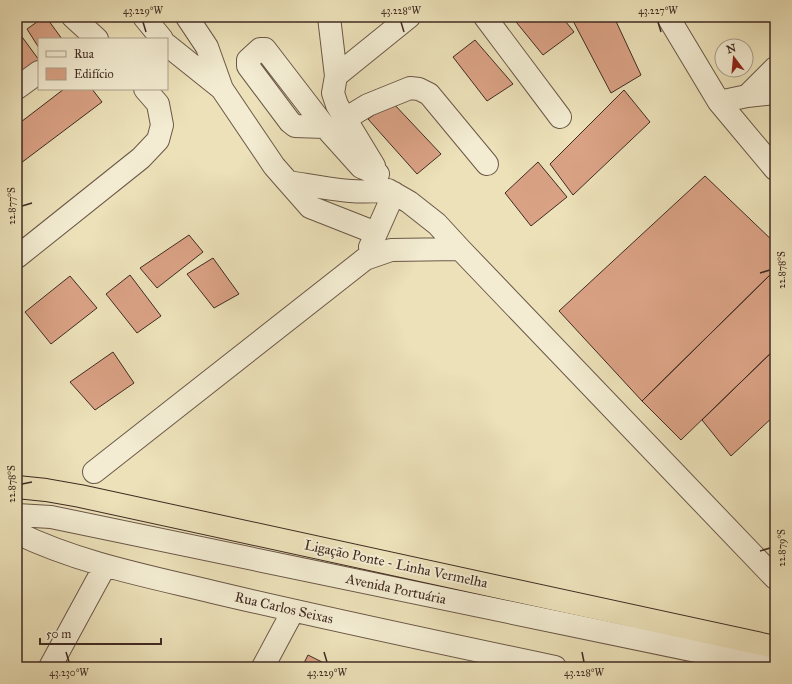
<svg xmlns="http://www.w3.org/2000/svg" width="792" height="684" viewBox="0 0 792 684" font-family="'IM FELL Great Primer',serif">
<rect width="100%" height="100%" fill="#ece1b9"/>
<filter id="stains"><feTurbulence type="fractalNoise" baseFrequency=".005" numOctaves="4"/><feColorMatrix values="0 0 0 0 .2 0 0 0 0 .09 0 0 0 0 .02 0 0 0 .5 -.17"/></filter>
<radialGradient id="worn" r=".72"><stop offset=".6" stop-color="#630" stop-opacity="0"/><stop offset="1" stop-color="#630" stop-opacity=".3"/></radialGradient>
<path fill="#daa285" stroke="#402b22" d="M44,17H46L62,39H39V48L27,29Z
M512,17H562L574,32L543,55Z
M571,17H614L641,75L611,93Z
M17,30L39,60V63L17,81Z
M475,40L513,84L487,101L453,57Z
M64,89H92L102,102L17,166V125Z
M624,90L650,122L573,195L550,164Z
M392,102L441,154L417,174L368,119Z
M538,162L567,197L531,226L505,193Z
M705,176L775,243V270L642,401L559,311Z
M189,235L203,252L157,288L140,268Z
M213,258L239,294L214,308L187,274Z
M775,270V349L681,440L642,401Z
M130,275L161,316L137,333L106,294Z
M70,276L97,308L51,344L25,312Z
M775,349V415L731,456L702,420Z
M113,352L134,383L95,410L70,382Z
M308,655L332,667H302Z"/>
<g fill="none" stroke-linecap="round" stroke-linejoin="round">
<g stroke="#6b5848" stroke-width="24">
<path id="minor" d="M73,17L97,39
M144,17L162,39
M187,17L207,47L222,89
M329,17L336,76
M485,17L560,117
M668,17L719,102L775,169
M167,45L222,89L274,166L288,182C321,187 355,195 388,190L409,202L437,224L460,249L775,578
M17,88L39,72
M747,96L775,68
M719,102L747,96L775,93
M345,119L368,105L410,88L419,89L429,94L487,164
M325,127L295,126L290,122L248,66V60L260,49H265L325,127L361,167L378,174
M374,166L337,105L333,93L336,76L409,17
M288,182L310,207L376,233
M370,247L394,193
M17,257L141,158L158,140L162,125L158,104L145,89
M94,472L365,259L391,250L460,249
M17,515L51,517L773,667
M17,533C79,563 147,576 213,592C327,619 441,643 555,667
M50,667L105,566
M263,667L293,611"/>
</g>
<g stroke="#402b22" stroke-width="24">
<path id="highway" d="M17,487L46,490L80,496L775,647"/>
</g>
<use href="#minor" stroke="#f3ecd2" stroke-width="22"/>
<use href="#highway" stroke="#ece1b9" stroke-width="22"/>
</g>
<path fill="none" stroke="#402b22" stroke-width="1.5" d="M143,22L146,32M401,22L404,32M658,22L661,32M22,206L32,203M760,273L770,270M22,484L32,482M760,551L770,548M66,652L69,662M324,652L327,662M582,652L584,662"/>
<g text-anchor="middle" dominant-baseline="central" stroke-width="4" stroke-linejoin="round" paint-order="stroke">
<g font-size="14" fill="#402b22" stroke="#f3ecd2">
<text transform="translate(396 564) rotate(12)">Ligação Ponte - Linha Vermelha</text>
<text transform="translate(396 589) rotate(12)">Avenida Portuária</text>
<text transform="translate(284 608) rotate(13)">Rua Carlos Seixas</text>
</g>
</g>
<rect width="792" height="684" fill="none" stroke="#ece1b9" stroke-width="44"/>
<rect x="38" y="38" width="130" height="52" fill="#f3ecd2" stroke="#ab9f8c"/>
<rect x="46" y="51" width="20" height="6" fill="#f3ecd2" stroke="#ab9f8c"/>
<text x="74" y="58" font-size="12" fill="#402b22">Rua</text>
<rect x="46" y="68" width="20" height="12" fill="#daa285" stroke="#ab9f8c"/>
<text x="74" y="78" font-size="12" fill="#402b22">Edifício</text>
<g transform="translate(734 58) rotate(344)"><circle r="19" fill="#f3ecd2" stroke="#ab9f8c"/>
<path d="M0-3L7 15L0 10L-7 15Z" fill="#8f2418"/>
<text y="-6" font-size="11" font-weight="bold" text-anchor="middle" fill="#402b22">N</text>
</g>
<path d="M40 638v6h121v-6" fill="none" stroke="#402b22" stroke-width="2"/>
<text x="46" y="638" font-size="12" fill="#402b22" stroke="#f3ecd2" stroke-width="3" paint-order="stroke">50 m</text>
<rect x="22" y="22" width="748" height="640" fill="none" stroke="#402b22" stroke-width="1.5"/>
<g font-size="10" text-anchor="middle" fill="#402b22">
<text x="143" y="14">43.229°W</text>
<text x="401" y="14">43.228°W</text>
<text x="658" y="14">43.227°W</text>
<text transform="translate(11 206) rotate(-90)" y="4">22.877°S</text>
<text transform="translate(781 270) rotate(-90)" y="4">22.878°S</text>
<text transform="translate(11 484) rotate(-90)" y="4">22.878°S</text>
<text transform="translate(781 548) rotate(-90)" y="4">22.879°S</text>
<text x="69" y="676">43.230°W</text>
<text x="327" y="676">43.229°W</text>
<text x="584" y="676">43.228°W</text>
</g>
<rect width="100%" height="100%" filter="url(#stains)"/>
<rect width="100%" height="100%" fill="url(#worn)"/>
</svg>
